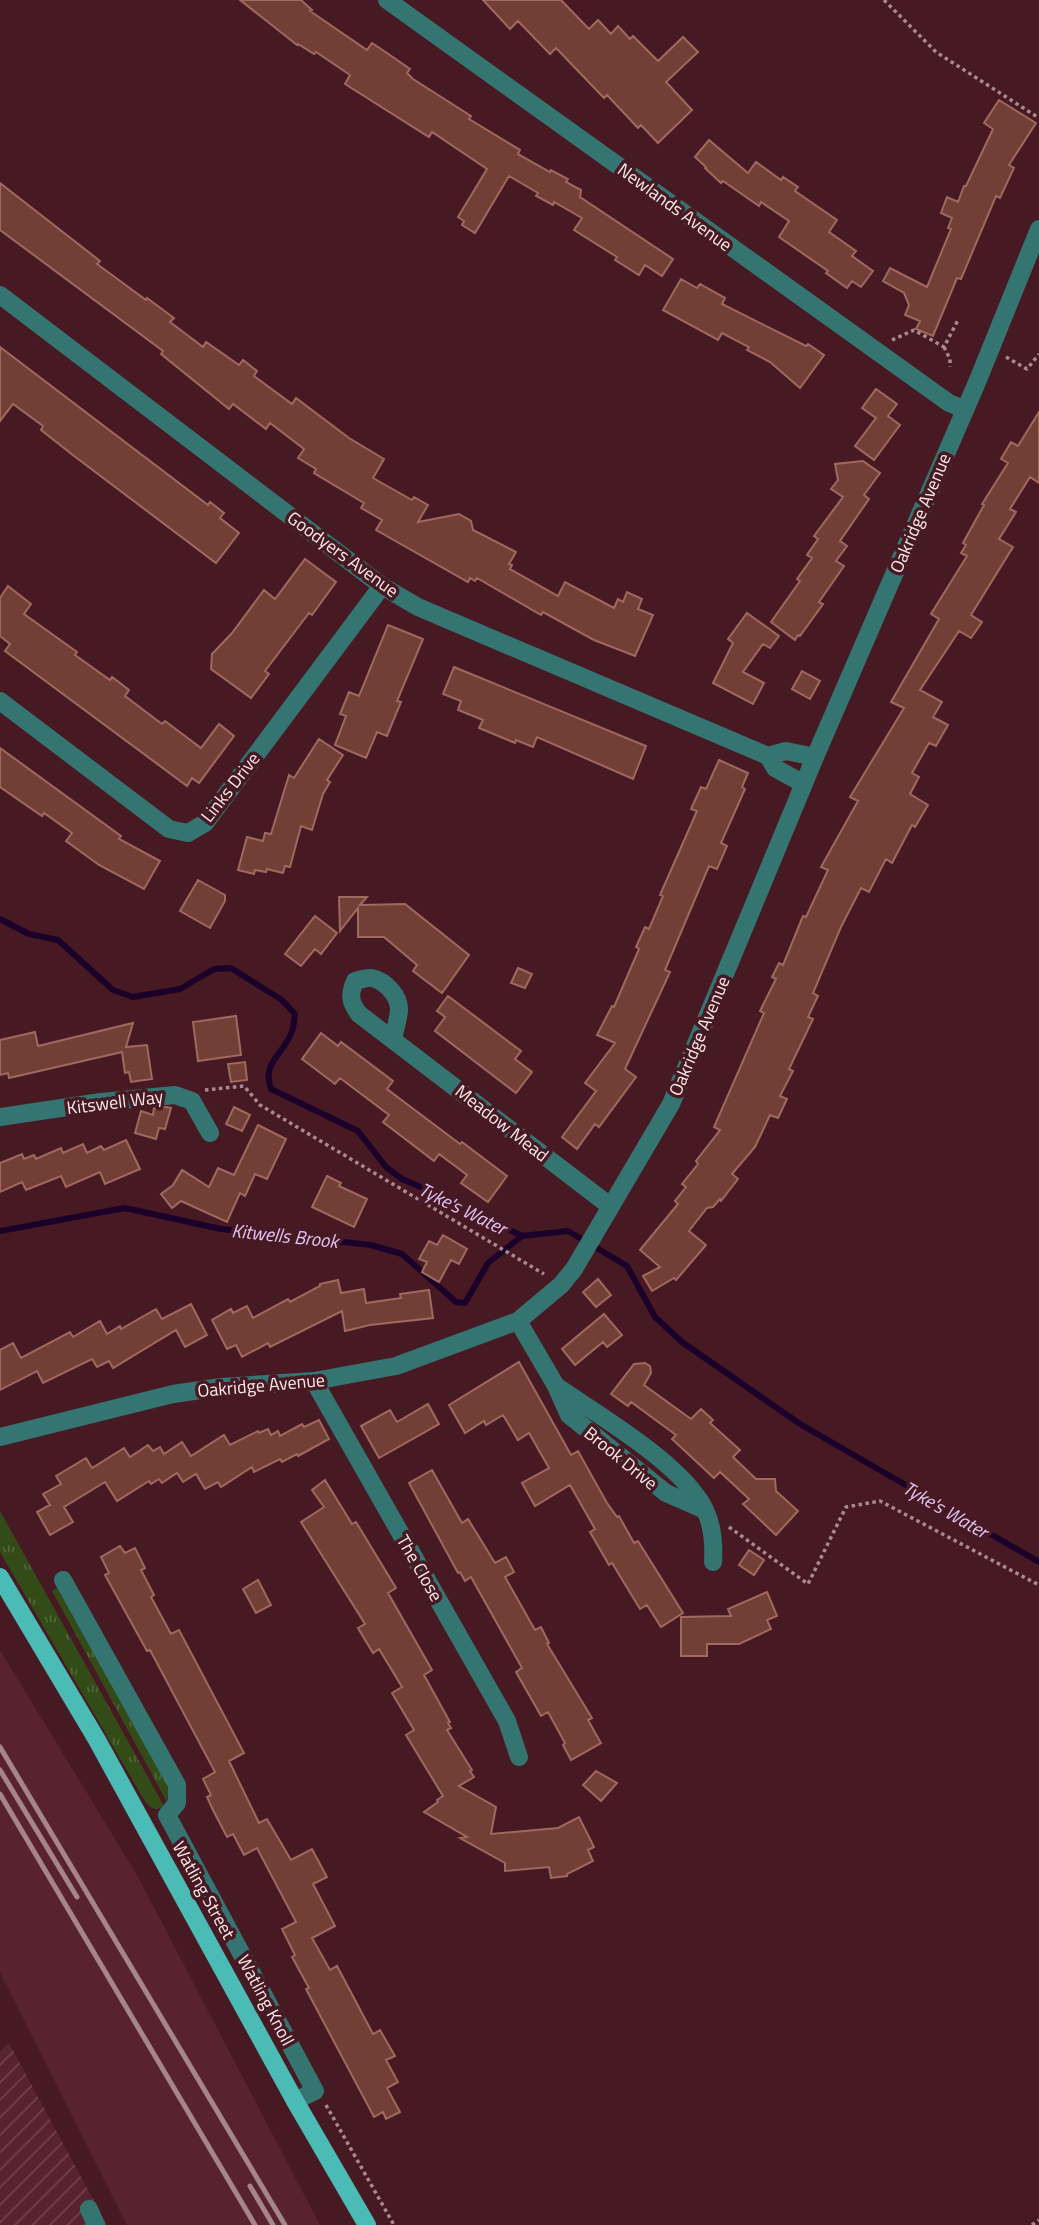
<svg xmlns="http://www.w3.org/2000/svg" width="1039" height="2225" viewBox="0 0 1039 2225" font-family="'Titillium Web',sans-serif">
<defs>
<pattern id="industrial-furrows" width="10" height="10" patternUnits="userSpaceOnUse" patternTransform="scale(1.75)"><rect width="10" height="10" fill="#58232e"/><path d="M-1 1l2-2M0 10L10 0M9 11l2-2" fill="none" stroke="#71434c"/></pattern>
<pattern id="grass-tufts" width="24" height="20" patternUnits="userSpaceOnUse" patternTransform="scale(1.75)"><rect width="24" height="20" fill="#334c17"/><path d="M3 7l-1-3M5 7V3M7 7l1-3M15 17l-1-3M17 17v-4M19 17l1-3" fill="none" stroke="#516639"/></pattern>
</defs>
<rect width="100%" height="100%" fill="#471922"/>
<path fill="#58232e" d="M0,1650L137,1875L320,2225H127L0,1973Z"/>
<path fill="url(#industrial-furrows)" d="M9,2043L107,2225H0V2051Z"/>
<path fill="url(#grass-tufts)" d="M0,1511L164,1806C157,1811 152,1809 146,1803L0,1552Z
M57,1588L165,1780L169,1791L167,1802L52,1591Z"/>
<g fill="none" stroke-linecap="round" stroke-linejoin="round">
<path stroke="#1b002a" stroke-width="6" d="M0,919L29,934L58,940L113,990L133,997L180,989L214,969L231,968L282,1000L295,1014C294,1020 294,1026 292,1031C285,1054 261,1061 271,1089L358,1131L386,1167L402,1179L439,1195L522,1236L568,1231L627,1266L655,1317L682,1342L800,1424L1039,1562
M0,1231L125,1208L221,1229L371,1245L402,1254L456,1302L465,1303L488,1263L522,1236"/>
</g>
<path fill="#713f36" stroke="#9f695f" stroke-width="2" d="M240,0H301L312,10L310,11L367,50L372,43L387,53L410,69L407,73L413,79L471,116L469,119L520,150L518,154L550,172L551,170L568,179L566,182L581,190L580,197L673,259L662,276L645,265L639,275L615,260L617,257L574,230L582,218L554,202L553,205L536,196L538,193L509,176L475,233L462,225L464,221L458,217L487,169L432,132L429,137L345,84L350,75L316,52L314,54L298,44L297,45Z
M483,0H561L589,29L598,20L611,34L618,26L630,39L633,36L658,61L683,37L698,52L666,82L692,110L658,143L641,125L638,128L607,95L604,98L556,48L550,54L518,21L510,29Z
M999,100L1036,123L1009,165L1014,168L1000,198L996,196L961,279L957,278L933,336L916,329L920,321L905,315L909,305L904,293L883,281L890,268L927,287L951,229L948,228L952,218L941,213L947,197L958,202L964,186H966L993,129L984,123Z
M709,140L748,173L756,162L781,180L783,177L798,187L795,191L837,220L829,232L856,251L852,256L873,271L861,287L852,281L847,288L826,273L828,271L779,237L789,221L761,202L759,206L723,181L721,183L705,168L706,167L695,157Z
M0,183L100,261L97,264L146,300L147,298L174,318L170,322L203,347L206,342L239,365L243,360L257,371L254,376L292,404L296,398L349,438L384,459L373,478L412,500L414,497L428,505L418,522L459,514L471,521L473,530L516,552L509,564L512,565L510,569L558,596L565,582L614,608L618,599L623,602L627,592L642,599L638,609L653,615L635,656L594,640L543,612L541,615L477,578L475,581L470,578L468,582L376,530L382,520L361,508L364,503L314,473L316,469L298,458L304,449L270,423L266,429L233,404L229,409L161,354L163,351L0,230Z
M681,279L697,288L700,284L725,298L722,304L806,346L808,344L824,355L800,388L770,362L747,350L749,347L722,333L718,340L663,310Z
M0,347L208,505L210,502L224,513L220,518L239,533L216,563L74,456L41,430L43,426L13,404L0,421Z
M876,389L897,404L888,416L900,425L874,460L855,446L876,418L862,408Z
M1039,412V483L1030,477L1010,509L1016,512L999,539L1013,547L971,615L982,622L971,638L959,631L920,690L942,702L933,717L948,725L936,746L929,743L912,773L919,777L910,794L928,805L915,827L912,825L892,863L886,859L869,892L861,888L841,927L813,993L818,996L808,1017L813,1019L789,1069L793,1071L780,1096L787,1099L778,1118L770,1115L755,1147L732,1174L738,1179L721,1201L720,1199L713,1207L707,1208L689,1231L706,1245L676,1280L674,1278L652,1291L643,1276L660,1267L640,1250L678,1204L675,1201L686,1187L682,1184L698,1164L696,1161L720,1130L714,1127L764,1013L760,1011L776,979L772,977L779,963L783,965L803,916L806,917L828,870L821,867L858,801L850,797L904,708L891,702L939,619L931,614L967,556L961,553L966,545L963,543L984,505L982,504L1008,463L1001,459L1011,442L1018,446Z
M863,461L880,473L864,495L869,499L840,541L847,546L836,561L844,566L819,602L823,604L800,636L798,635L795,640L771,622L800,581L797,579L812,558L807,555L818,539L814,536L843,497L831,489L838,480L835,464Z
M305,559L336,582L312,615L309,613L265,671L269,674L251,698L211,669L212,654L232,633L264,590L275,599Z
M8,586L31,604L24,614L77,652L75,655L110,680L112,677L129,690L125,696L162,724L165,721L201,748L219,724L234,736L199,783L192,778L187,786L5,651L10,644L0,636V598Z
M747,613L779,636L770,648L763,644L743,672L764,683L753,704L713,683L733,643L728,639Z
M388,625L423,639L397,701L401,702L387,736L377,732L366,758L335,745L346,716L340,714L349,692L359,696Z
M454,667L646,746L633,779L537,737L533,747L516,740L515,743L479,728L483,720L458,710L461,701L443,694Z
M802,671L820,681L810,699L792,689Z
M319,739L343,755L327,780L330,782L323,794L312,830L301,826L290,867L285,866L283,873L267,869L266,872L255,870L254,874L238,870L247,837L263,841L265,833L271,834L289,775L294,778Z
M0,748L121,836L119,839L160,861L144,889L99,865L66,841L72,833L44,813L42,816L0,787Z
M719,760L748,773L742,787L745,789L721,843L727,846L717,869L709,866L665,970L670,972L625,1069L636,1077L599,1127L595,1124L577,1149L562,1137L596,1091L585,1083L615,1043L597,1035L612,1006L614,1007L639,949L636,947L645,927L649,929L663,896L660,895L697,811L691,809L701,787L706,789Z
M198,880L225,895V901L210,928L180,911Z
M339,897H367L360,905L405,904L469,955L442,993L413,971L417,965L384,937H358V908L340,931Z
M315,916L337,933L321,954L315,949L301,966L285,954Z
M518,968L532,974L525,988L511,983Z
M448,996L521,1051L515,1059L532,1072L516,1093L435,1031L445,1017L437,1011Z
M236,1016L241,1055L198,1061L193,1022Z
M133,1023L126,1047L147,1045L152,1079L131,1082L129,1072L125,1073L122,1052L9,1078L8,1073L0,1075V1040L35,1032L38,1046Z
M321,1033L338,1046L341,1042L393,1081L387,1089L460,1144L462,1142L507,1176L488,1202L461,1183L467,1175L439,1154L434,1161L383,1122L389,1115L340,1078L335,1084L302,1059Z
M245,1062L247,1080L231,1082L228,1064Z
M167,1107L171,1108L165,1129L159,1128L156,1139L135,1133L141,1111L153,1115L154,1108Z
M234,1107L250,1115L242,1131L226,1124Z
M258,1125L286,1139L267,1179L255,1174L245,1196L240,1193L227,1222L181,1201L172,1208L161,1194L173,1185L182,1170L209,1187L218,1168L234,1175Z
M126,1140L140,1169L105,1184L100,1172L66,1187L61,1176L26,1190L22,1182L0,1192V1163L22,1154L24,1159L34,1155L36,1159L61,1148L63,1153L83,1144L87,1153L101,1146L104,1150Z
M327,1176L341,1183L339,1186L367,1199L354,1227L312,1207Z
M443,1235L467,1249L459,1264L451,1260L439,1282L422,1272L427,1262L419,1259L429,1241L437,1245Z
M598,1279L611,1295L596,1307L583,1292Z
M338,1280L341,1293L364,1289L366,1303L401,1298L400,1294L429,1290L433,1318L370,1325L345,1331L342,1311L270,1347L268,1343L242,1357L236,1345L227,1349L212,1320L231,1309L233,1313L247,1306L253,1318L288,1299L290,1302L320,1286V1284Z
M191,1304L207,1335L185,1347L176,1330L113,1368L109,1361L97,1367L92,1359L43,1383L37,1371L0,1390V1350L13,1343L21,1358L70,1332L73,1337L100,1321L107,1334L120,1326L121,1329L156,1309L162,1319Z
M604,1314L622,1335L607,1347L603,1342L575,1365L562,1349Z
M519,1362L571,1455L578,1451L607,1503L617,1517L619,1516L634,1543L638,1541L683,1613L661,1627L647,1605L640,1609L612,1563L609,1565L590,1532L595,1529L570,1485L535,1506L522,1483L549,1468L529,1433L518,1440L503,1415L486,1425L484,1421L465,1433L449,1405Z
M645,1363L650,1366L651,1373L644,1385L691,1419L701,1409L713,1420L710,1423L740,1450L733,1457L756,1479H775L776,1491L798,1511L776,1535L743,1504L749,1499L720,1472L714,1478L672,1439L676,1435L631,1402L628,1406L611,1394L634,1364Z
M428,1404L439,1424L379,1458L361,1426L390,1410L397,1422Z
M319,1420L329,1439L298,1456L297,1454L282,1462L280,1459L254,1472L252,1467L221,1487L218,1482L205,1489L196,1474L183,1482L177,1473L162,1483L159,1479L151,1484L149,1481L117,1501L105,1482L64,1507L73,1522L50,1535L37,1512L50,1505L43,1494L61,1484L56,1476L86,1458L92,1468L124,1448L130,1457L148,1445L153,1451L160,1447L164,1454L182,1442L191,1456L224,1435L230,1445L258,1431L259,1433L268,1429L271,1435L278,1431L280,1436L302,1424L304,1427Z
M432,1470L462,1523L468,1519L495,1563L506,1557L514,1572L505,1577L535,1630L541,1627L549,1643L547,1644L592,1718L588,1720L601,1743L571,1760L563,1745L565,1743L548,1712L541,1716L516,1672L522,1668L471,1577L465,1581L460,1572L458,1573L409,1483Z
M325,1480L352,1524L356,1522L396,1588L388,1593L432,1670L424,1675L450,1722L448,1723L451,1728L447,1730L472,1770L470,1771L474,1777L459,1786L496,1807L491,1834L558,1828L579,1817L594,1847L588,1850L593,1861L567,1874V1876L551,1878L549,1867L505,1871V1863L460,1838L467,1837L424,1812L438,1802L437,1800L443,1796L406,1735L414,1730L392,1693L402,1687L379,1649L373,1653L358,1628L365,1624L301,1522L324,1507L312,1490Z
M120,1546L125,1553L135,1548L145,1568L141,1570L154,1595L151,1597L171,1634L179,1630L244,1753L229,1761L259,1823L267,1819L291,1860L312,1849L327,1877L313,1884L335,1926L312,1938L330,1970L337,1966L373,2034L380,2030L395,2056L386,2060L398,2082L387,2088L400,2112L386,2119L383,2112L374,2117L306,1989L309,1988L292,1957L295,1955L282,1929L296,1922L257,1848L244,1855L233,1834L227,1837L213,1810L207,1797L211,1795L203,1779L215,1772L150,1650L147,1651L105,1575L109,1573L101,1557Z
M749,1550L764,1560L754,1575L739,1565Z
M258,1580L271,1605L256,1613L243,1589Z
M767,1592L777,1616L767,1620L771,1629L739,1644H707V1656H681V1617L731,1616L728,1609Z
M596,1771L617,1783L601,1801L583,1785Z"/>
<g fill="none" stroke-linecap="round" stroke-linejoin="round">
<path stroke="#a98a8f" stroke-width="3.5" stroke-dasharray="3.5 3.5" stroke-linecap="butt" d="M884,0L936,52L1039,118
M892,340L914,330L944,347L958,320
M944,347L950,359V367
M1006,357L1027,369L1039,354
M205,1090L244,1086L260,1105L544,1274
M729,1527L808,1584L846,1507L880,1501L1039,1585
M326,2105L394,2225
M1032,2225L1039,2220"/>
<path stroke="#347572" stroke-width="18" d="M387,0L949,403L964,409
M0,295L382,586L418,607L768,756L786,751L815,757
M0,701L169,829L188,833L205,823L382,586
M768,756L775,768L804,784
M393,1039C395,1030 398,1020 399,1011C400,997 386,981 372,978C367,977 360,980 355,981C349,995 350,1002 359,1014L610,1206
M0,1117L101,1102L175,1095L192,1101L210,1133
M518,1321L556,1386L569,1415L666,1493L705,1510
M314,1381L507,1721L519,1757
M556,1386C597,1414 684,1465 705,1510C713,1526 714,1545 713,1562
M0,1437L173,1394L221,1387L314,1381L396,1366L518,1321L561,1285L574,1269L671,1104L815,757L978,380L1039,229
M63,1580L177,1785V1803L167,1815L315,2091L295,2101
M89,2209L96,2225"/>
<path stroke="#4bbbb5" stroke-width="18" d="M0,1577L97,1740L295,2101L367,2225"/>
<path stroke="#a5858a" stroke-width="5" d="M0,1747L285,2225
M0,1770L77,1897
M0,1794L255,2225
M250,2186L273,2225"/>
</g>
<g text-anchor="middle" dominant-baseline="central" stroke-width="7" stroke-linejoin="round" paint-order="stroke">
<g font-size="18" fill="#fce9eb" stroke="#471922">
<text transform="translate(675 207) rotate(36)">Newlands Avenue</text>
<text transform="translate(920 513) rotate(-67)">Oakridge Avenue</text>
<text transform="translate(343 554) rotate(36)">Goodyers Avenue</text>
<text transform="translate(230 787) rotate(-52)">Links Drive</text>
<text transform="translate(699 1036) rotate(-67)">Oakridge Avenue</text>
<text transform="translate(115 1102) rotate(-7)">Kitswell Way</text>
<text transform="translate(502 1123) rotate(38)">Meadow Mead</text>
<text transform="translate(261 1385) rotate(-5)">Oakridge Avenue</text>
<text transform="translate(621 1458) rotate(39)">Brook Drive</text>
<text transform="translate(420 1568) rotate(60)">The Close</text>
<text transform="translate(204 1890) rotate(61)">Watling Street</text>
<text transform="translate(266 2000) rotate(62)">Watling Knoll</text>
</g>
<g font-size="19" font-style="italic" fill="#e0c4f4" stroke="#471922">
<text transform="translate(463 1208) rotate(26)">Tyke's Water</text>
<text transform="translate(285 1235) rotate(6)">Kitwells Brook</text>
<text transform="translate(946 1509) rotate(30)">Tyke's Water</text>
</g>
</g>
</svg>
